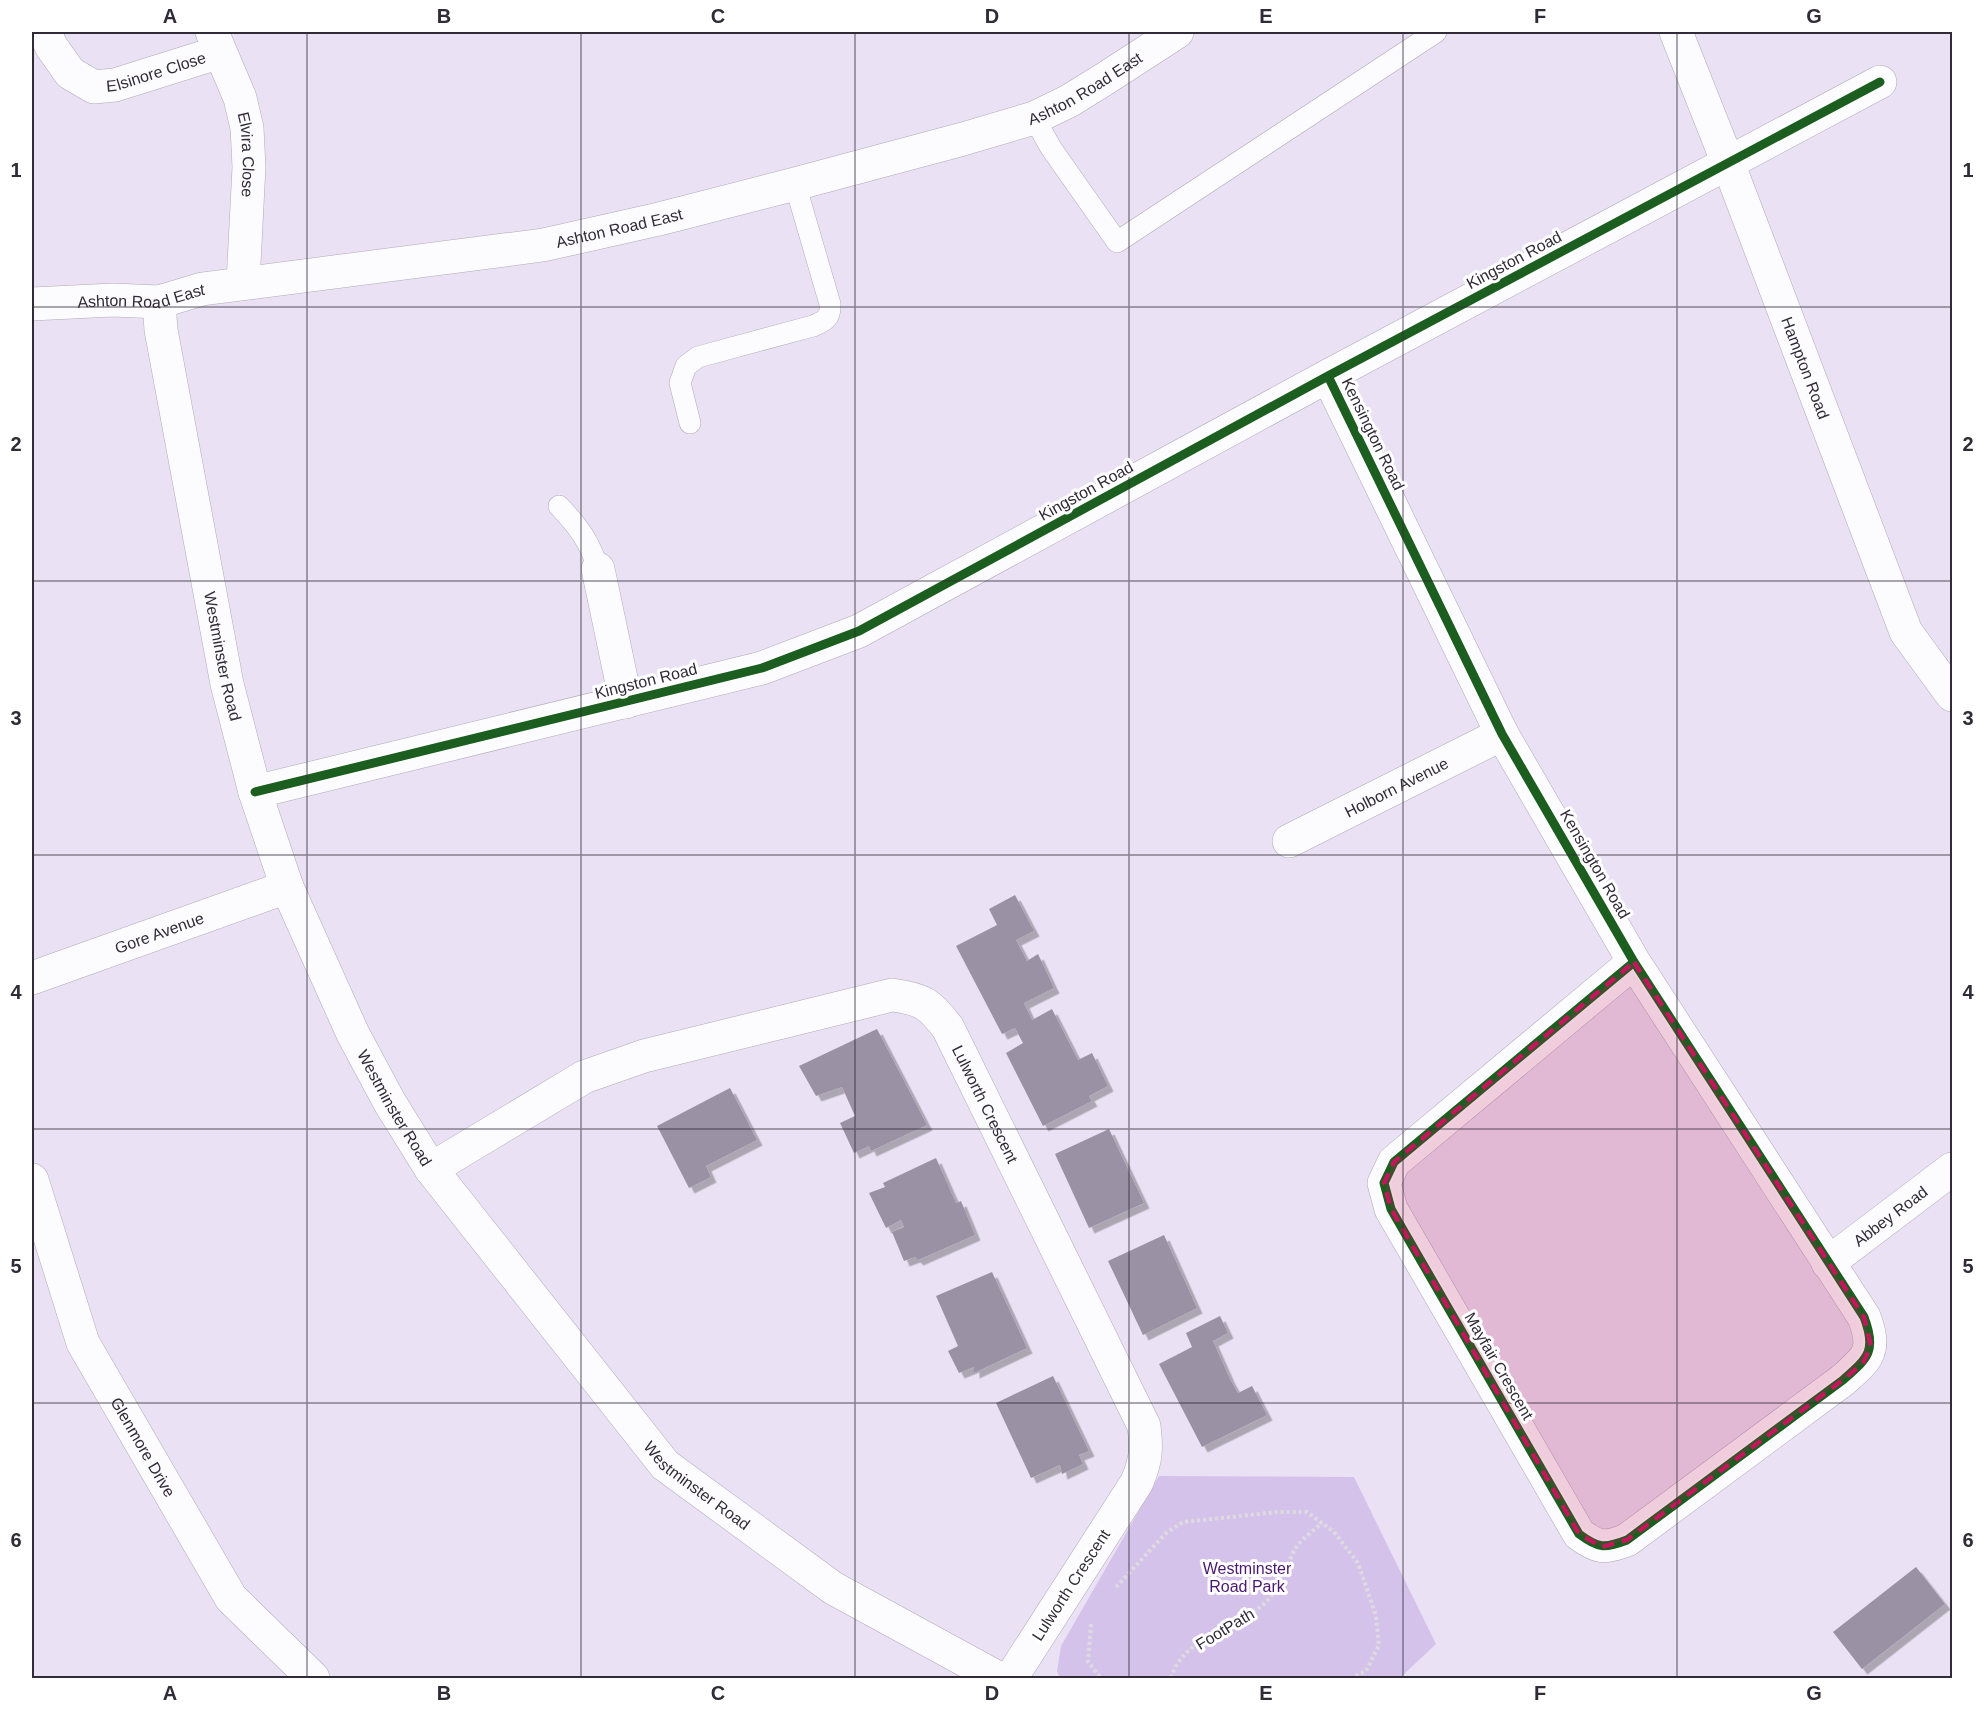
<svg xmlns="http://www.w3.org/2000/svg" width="1984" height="1710" viewBox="0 0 1984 1710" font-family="Arial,sans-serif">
<defs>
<filter id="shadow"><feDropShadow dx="5.5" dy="5.5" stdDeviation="0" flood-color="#0004"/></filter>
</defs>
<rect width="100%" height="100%" fill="#eae2f4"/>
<path fill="#d5c2ea" d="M1159,1476L1354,1477L1436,1644L1400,1678H1060L1057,1671L1061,1646Z"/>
<path fill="#9b91a5" filter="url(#shadow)" d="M1015,895L1034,931L1016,940L1027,961L1038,954L1054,988L1024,1003L1032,1020L1052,1009L1078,1060L1092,1053L1108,1086L1089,1096L1092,1101L1043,1126L1006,1053L1023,1043L1015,1028L1002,1034L956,946L997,925L989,909Z
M877,1029L927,1125L871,1151L869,1146L854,1153L840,1123L855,1116L842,1087L816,1096L799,1066Z
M730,1088L757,1140L706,1166L711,1177L689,1188L657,1126Z
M1109,1129L1144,1203L1089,1228L1055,1154Z
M936,1158L956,1203L961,1201L975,1235L918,1260L915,1257L904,1261L892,1232L904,1227L901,1220L886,1228L869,1193L885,1187L883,1183Z
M1164,1235L1197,1308L1143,1335L1108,1261Z
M992,1272L1027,1348L974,1373V1367L959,1373L948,1351L958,1346L936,1296Z
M1220,1316L1228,1333L1213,1341L1230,1379L1238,1393L1252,1386L1267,1415L1202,1447L1159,1364L1192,1347L1186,1333Z
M1053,1376L1089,1451L1079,1455L1083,1464L1062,1474L1060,1465L1031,1478L996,1403Z
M1916,1567L1945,1604L1862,1669L1833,1632Z"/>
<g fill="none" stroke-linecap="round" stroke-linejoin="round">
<g stroke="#b0a9b8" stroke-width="22">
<path id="service" d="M1034,118L1051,148L1117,242L1436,32
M690,423L680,383L686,366L698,357L813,326C825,321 831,318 830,304L795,184
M559,506C578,526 590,542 598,569"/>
</g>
<g stroke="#b0a9b8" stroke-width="34">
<g id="minor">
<path id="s1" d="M45,32L51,46L70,73L94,87L115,85L220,52"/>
<path id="s2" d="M212,32L240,98L247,128L249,167L243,283"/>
<path id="s3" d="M1676,32L1728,163L1906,632L1952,695"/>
<path d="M1328,376L1502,734L1634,962L1864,1317C1877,1351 1868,1358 1843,1380L1627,1540C1604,1549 1598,1548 1579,1534L1391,1209L1384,1183L1394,1162L1634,962"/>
<path d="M598,569L626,702"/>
<path d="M255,792L762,668L859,631L1328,376L1880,82"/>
<path id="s4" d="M1289,841L1502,734"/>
<path id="s5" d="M32,978L287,887"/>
<path id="s6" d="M431,1169L584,1077L644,1056L892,995C923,999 930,1004 948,1028L1144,1426C1147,1450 1146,1460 1137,1482L1011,1678"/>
<path id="s7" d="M32,1180L83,1343L231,1598L313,1678"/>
<path id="s8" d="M1828,1263L1952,1169"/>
</g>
</g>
<g stroke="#b0a9b8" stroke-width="34">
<g id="tertiary">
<path id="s9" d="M159,302L161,330L227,684L255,792L287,887L353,1034L390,1103L431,1169L665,1465L833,1588L998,1678"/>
<path id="s10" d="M32,304L113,300L159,302L202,289L543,245L659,219L795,184L963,139L1034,118L1069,101L1103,80L1177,32"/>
</g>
</g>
<path stroke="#dddbe0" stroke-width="4" stroke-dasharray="3 3" stroke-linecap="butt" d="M1116,1587L1166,1533L1183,1522L1278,1512H1307L1334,1532L1358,1563L1376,1616L1379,1645L1366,1671L1351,1678
M1091,1624L1088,1662L1101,1678
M1171,1678C1181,1641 1231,1627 1259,1608C1278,1595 1285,1568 1295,1549C1301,1539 1313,1531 1322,1523"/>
<use href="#service" stroke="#fcfbfd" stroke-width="21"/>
<use href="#minor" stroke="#fcfbfd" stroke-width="33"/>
<use href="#tertiary" stroke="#fcfbfd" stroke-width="33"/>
<g stroke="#fff" stroke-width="13">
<path id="cycleway" d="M1328,376L1502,734L1634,962L1864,1317C1877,1351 1868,1358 1843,1380L1627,1540C1604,1549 1598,1548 1579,1534L1391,1209L1384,1183L1394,1162L1634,962
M255,792L762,668L859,631L1328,376L1880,82"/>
</g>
<use href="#cycleway" stroke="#1b5e20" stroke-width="9"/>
</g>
<path fill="#c2185b" fill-opacity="0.2" stroke="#c2185b" stroke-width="4.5" stroke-dasharray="12 8" stroke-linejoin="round" d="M1634,962L1864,1317L1871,1346L1863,1363L1843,1380L1627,1540L1602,1547L1579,1534L1391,1209L1384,1183L1394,1162Z"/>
<path fill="none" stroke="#312b38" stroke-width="1.5" stroke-opacity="0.55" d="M307,32V1678M581,32V1678M855,32V1678M1129,32V1678M1403,32V1678M1677,32V1678M32,307H1952M32,581H1952M32,855H1952M32,1129H1952M32,1403H1952"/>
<g text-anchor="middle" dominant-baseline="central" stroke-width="6" stroke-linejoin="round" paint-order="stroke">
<g font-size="16" fill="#312b38" stroke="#fff">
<text stroke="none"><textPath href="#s1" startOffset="140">Elsinore Close</textPath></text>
<text stroke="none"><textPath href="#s10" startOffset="1082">Ashton Road East</textPath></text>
<text stroke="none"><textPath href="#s2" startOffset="129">Elvira Close</textPath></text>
<text stroke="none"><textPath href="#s10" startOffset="594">Ashton Road East</textPath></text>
<text transform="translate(1514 260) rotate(-28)">Kingston Road</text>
<text stroke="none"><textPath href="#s10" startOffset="110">Ashton Road East</textPath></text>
<text stroke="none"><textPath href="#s3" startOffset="360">Hampton Road</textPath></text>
<text transform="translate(1373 434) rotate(64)">Kensington Road</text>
<text transform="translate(1086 491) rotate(-29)">Kingston Road</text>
<text stroke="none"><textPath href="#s9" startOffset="360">Westminster Road</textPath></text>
<text transform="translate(646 681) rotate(-14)">Kingston Road</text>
<text stroke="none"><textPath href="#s4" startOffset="120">Holborn Avenue</textPath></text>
<text transform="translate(1595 864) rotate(60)">Kensington Road</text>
<text stroke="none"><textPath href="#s5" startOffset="135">Gore Avenue</textPath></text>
<text stroke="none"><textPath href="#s6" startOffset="650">Lulworth Crescent</textPath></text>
<text stroke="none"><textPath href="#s9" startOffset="846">Westminster Road</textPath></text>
<text stroke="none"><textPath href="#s8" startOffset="78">Abbey Road</textPath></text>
<text transform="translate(1499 1366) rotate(60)">Mayfair Crescent</text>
<text stroke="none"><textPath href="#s7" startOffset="291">Glenmore Drive</textPath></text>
<text stroke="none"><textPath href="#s9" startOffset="1332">Westminster Road</textPath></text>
<text transform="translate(1071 1585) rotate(-57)">Lulworth Crescent</text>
<text transform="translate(1225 1629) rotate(-31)">FootPath</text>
</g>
<g font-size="16" fill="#4a1870" stroke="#fff">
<text x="1247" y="1568">Westminster<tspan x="1247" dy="18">Road Park</tspan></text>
</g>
</g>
<rect width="1984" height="1710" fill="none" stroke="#ffffff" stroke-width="66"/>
<rect x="33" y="33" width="1918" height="1644" fill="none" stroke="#312b38" stroke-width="2"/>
<g font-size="20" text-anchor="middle" font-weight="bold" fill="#312b38">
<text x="170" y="23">A</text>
<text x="444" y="23">B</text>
<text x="718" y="23">C</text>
<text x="992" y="23">D</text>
<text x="1266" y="23">E</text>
<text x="1540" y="23">F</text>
<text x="1814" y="23">G</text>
<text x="16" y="177">1</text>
<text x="1968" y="177">1</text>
<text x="16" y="451">2</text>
<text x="1968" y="451">2</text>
<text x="16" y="725">3</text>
<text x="1968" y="725">3</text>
<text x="16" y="999">4</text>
<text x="1968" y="999">4</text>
<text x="16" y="1273">5</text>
<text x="1968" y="1273">5</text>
<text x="16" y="1547">6</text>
<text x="1968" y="1547">6</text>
<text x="170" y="1700">A</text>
<text x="444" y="1700">B</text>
<text x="718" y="1700">C</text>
<text x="992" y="1700">D</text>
<text x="1266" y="1700">E</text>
<text x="1540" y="1700">F</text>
<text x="1814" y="1700">G</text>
</g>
</svg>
